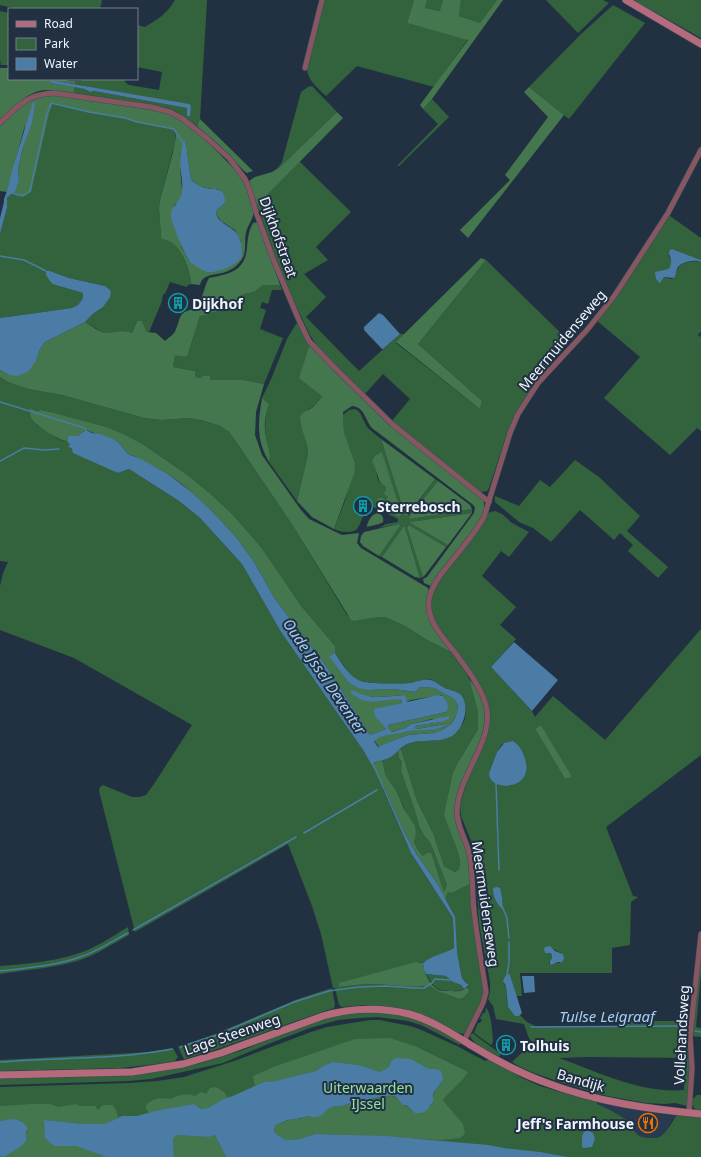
<svg xmlns="http://www.w3.org/2000/svg" width="701" height="1157" viewBox="0 0 701 1157" font-family="'Noto Sans',sans-serif">
<rect width="100%" height="100%" fill="#223142"/>
<path fill="#273a50" d="M597,1101L631,1109L677,1115L672,1120L666,1132L661,1136L654,1138H643L635,1133L630,1126L615,1113L597,1104Z"/>
<path fill="#32633c" fill-rule="evenodd" d="M0,0H102L100,9H17L0,5Z
M175,0H207L200,119L197,126L177,112L168,108L107,98L74,93V87L86,89L90,92L94,91L188,108L187,116L191,106L75,84V81H81L82,79H124L125,82L129,85L159,90L162,72L137,67V25L145,27C158,19 167,14 175,0Z
M324,0H414L407,23L468,39L434,87L357,66L326,96C317,87 306,79 307,66Z
M427,0H443L441,11L425,8Z
M461,0H497L480,23L459,16Z
M546,0H603L609,3L578,33Z
M633,0H701V38Z
M613,5L645,23L569,119L529,87L580,35Z
M0,11L9,13V65H1L0,60Z
M312,86L337,112L280,167L277,169L282,162L301,92L308,87Z
M432,99L449,117L399,166H397L438,124L423,109Z
M52,103L89,112L125,118L137,122L174,129L176,132L175,142L160,200L159,208L161,237C165,239 171,241 175,244C182,250 191,275 191,284L188,285L187,287L170,282L165,294H163L162,301L149,332H147L137,321L132,333L126,331L118,333H104L85,322L94,313L103,307L105,286L69,278L50,271L52,284L83,293V298L78,305L72,308L0,318V234L7,208V198L10,195L14,193Z
M299,161L351,212L316,247L328,260L304,274L326,297L306,317L359,371L400,334H404L396,343L480,409L482,401L418,344L486,260L569,341L536,381L520,406L508,431L489,488L487,491L481,492L479,491L391,422L410,399L383,374L364,395L318,347L310,335L285,283L257,205Z
M670,216L701,238V260L672,249L669,256L671,260L670,267L668,269L660,271L664,277L672,279C677,274 676,271 679,267C683,262 695,260 701,262V331L698,335L701,337V431L697,428L670,455L604,398L640,357L596,320L635,269L667,218Z
M263,285H280L282,290H272L268,304L262,302L260,308L266,310L260,329L283,338L264,384L244,380H210L195,377V371L173,367L175,354L187,357L200,316L207,315L213,312L226,311L239,302L241,295L254,292Z
M298,323L310,344L322,396C317,402 314,407 307,410V444L308,454L297,501L269,462C272,453 267,445 266,436C264,424 266,415 269,404L262,398L272,377L287,339L296,324Z
M0,377L8,382L28,389L62,395L144,418L161,420L189,418L205,421L220,426L229,432L239,446L293,526L347,615L355,621L372,618L385,617L405,626L427,640L451,652L465,671L469,679L478,712V729L459,761L457,849L460,861L459,869L455,872L444,866L433,833L417,801L401,749C410,737 426,743 439,740C443,739 459,729 462,725C468,717 467,698 457,692C452,690 447,689 442,687C438,684 434,680 429,679C423,679 417,682 411,683C400,684 373,684 362,681C358,681 354,678 351,676L335,653V646L302,607L261,547L233,515L213,496L189,476L144,445L103,426L51,412L41,410L37,411L30,408L37,425C40,427 43,428 46,430C53,435 58,441 67,441L70,445L69,446L72,449L118,473L129,469L179,501L200,518L242,564L281,632L363,750L383,785L382,786L411,853L453,918L454,948C444,954 432,956 423,963L420,962L339,987C352,985 364,984 377,984C395,985 413,989 431,985V987C439,991 447,994 455,998L469,988L467,987L469,985L465,982L462,978L457,951L452,911L445,899L448,891L452,893L470,884L485,991L481,1004L466,1033L463,1034L458,1033L388,1007L364,1005L342,1007L339,1005L335,988H333L321,934L312,906L288,844L135,932L99,791L100,787L103,785L132,797H140L146,795L154,784L192,725L74,658L0,630V586L3,573L8,562L0,561Z
M354,409L357,410L360,413L367,427L370,430L381,439L405,515L408,516L435,479L438,481L409,517L410,519L472,509V513L410,522V523L448,545L446,547L409,525L407,526L423,577L420,578L405,527H403L382,557L379,556L400,526L398,524L379,528L386,524L398,522V519L388,514L383,508H375L361,496L356,501L358,503L355,505L364,513C362,518 360,525 357,529C351,534 341,532 334,529L345,501L355,463L344,432L343,415L349,410ZM382,453L402,515L400,517L385,500L388,497L386,487C371,480 378,464 382,453Z
M575,460L599,477L640,516L627,531L668,567L658,578L628,551L633,545L620,533L614,540L580,510L551,542L533,528L519,522L495,502V496L519,506L540,480L550,487Z
M495,511L502,514L512,523L529,532L509,557L501,551L482,576L516,607L500,625L516,639L491,667L532,711L535,717L553,696L605,740L701,629V755L606,827L633,896L638,897L631,902L630,945L612,948V973H520L522,996H516L510,975L504,984L506,986C508,1002 504,1007 519,1016L520,1015L527,1022L535,1026L621,1027L622,1018L643,1019V1021H690C689,1034 679,1037 690,1052L691,1101L687,1106L675,1103L665,1104L646,1103L607,1096L566,1084L534,1073L518,1066L512,1062L532,1043L528,1036L524,1024L496,1019L493,1006L488,999L490,992V982L479,923L475,853L474,848L461,816L460,807L462,797L472,767L486,738L489,728V710L484,693L437,627L431,613V601L432,593L438,582L487,513ZM541,725L571,777L565,779L535,729ZM513,741L515,743L524,776L519,782L511,786L489,776V773L497,752L502,744ZM553,949L563,954L560,963L557,962L552,965L549,963L552,958V955L548,952ZM587,1057L685,1058L684,1090C642,1094 598,1072 559,1058Z
M398,751L399,758L402,762L401,771L415,811L419,826L425,837L430,842L447,885L444,893L438,874L418,850L414,842L416,835L397,792L386,776L382,760L391,757Z
M128,927L129,935C112,944 95,956 77,961C53,968 25,970 0,974V966C24,964 50,962 73,955C93,950 111,937 128,927Z
M701,949V974L696,1027L701,1028V1037L691,1036Z
M426,974L446,976L453,982L461,985L464,989C459,991 456,991 451,991C435,990 434,987 426,974Z
M332,988L335,1005L334,1008C284,1024 235,1045 184,1059L178,1047L215,1034L298,999Z
M486,1007C492,1016 492,1031 493,1042L491,1045L474,1033L478,1023H480L482,1020L480,1018L483,1013H485Z
M377,1012L408,1016L430,1025L461,1042L460,1045L421,1025L408,1021L378,1017L359,1018L338,1020L310,1028L268,1044L223,1063L151,1079L129,1081L0,1085V1079L35,1077L187,1066L201,1063L243,1050L268,1040L279,1034L321,1018L357,1013Z
M370,1020H380L410,1026L419,1029L457,1046L485,1061L490,1059L520,1077L540,1086L588,1100L597,1101V1104C607,1108 616,1113 625,1119C635,1127 632,1138 651,1138C655,1138 659,1138 662,1135C669,1130 672,1121 677,1115L701,1117V1157H0V1087L130,1083L157,1081L184,1077L237,1060L311,1032L327,1027Z
M472,1033L501,1054L498,1057C490,1052 474,1046 470,1036Z
M173,1048L178,1057L174,1062L121,1068L0,1071V1060L114,1054L149,1052Z
M697,1095H701V1111L696,1110L692,1105L693,1099Z"/>
<path fill="#45774e" fill-rule="evenodd" d="M414,0H427L425,8L440,11L443,0H461L459,16L480,23L497,0H503L432,99L423,109L420,105L468,40L407,23Z
M0,68H9V79H62L70,81H75V84L62,82L50,83L74,87V93C65,92 55,90 46,90C27,91 13,108 0,120Z
M529,87L564,115L468,238L460,230L510,180L505,175L548,117L524,92Z
M54,95L149,108L166,113L174,116L189,126L205,139L239,174L246,187L254,212C253,219 248,225 246,232C244,240 247,252 242,259C239,264 233,269 228,271C218,276 203,272 200,285L191,284C191,274 183,252 175,245C172,241 165,240 161,238L159,208L160,200L173,152L176,136V132L174,129L137,122L125,118L89,112L53,103L49,113L31,192L23,197L18,196L13,193L15,192L19,181L18,169L23,147L25,125L7,192L0,191V125C12,115 23,102 38,97C43,95 49,95 54,95ZM181,150L187,151L191,179L200,187L220,190L225,203L217,210L216,214L221,221L235,230L241,242L189,261L182,248L178,234L174,205L178,202L182,196V190L180,166Z
M337,112L343,118L257,205L249,181L255,177L272,172L280,167Z
M200,119L253,171L247,173L244,171L219,145L197,126Z
M259,222L280,285H263L254,292L241,295L237,303L226,311L213,312L207,315L200,316L187,357L175,355L173,367L195,371V377L202,378V376H210V380H244L264,384L256,412L255,435L262,455L301,510L309,519L342,535L359,533L357,543L361,548L428,588L429,592L428,601L434,629L451,652L427,640L405,626L385,617L372,618L355,621L351,620L293,526L239,446L229,432L220,426L205,421L189,418L161,420L144,418L62,395L28,389L8,382L0,377V370L9,375L36,361L40,349L45,342L85,322C90,325 101,333 106,333C114,333 126,329 132,333L137,321H142L145,329L147,332L156,333L165,341C169,337 175,334 176,329C178,325 179,318 182,314C186,310 192,311 197,305C204,297 204,286 209,278C228,274 245,272 247,248C248,239 248,232 253,223Z
M481,258L486,260L418,344L482,401L480,409L396,342Z
M310,344L342,378L483,499C486,507 483,515 479,522L431,586L424,583L423,579L427,577L474,513L475,507L472,504L372,428C365,420 365,407 352,406L343,412L344,432L355,463L354,474L334,529L312,517L297,501L308,454L307,444L302,429L300,417C303,411 308,411 313,407C316,404 319,400 322,396L299,378Z
M262,398L269,404C266,415 263,423 266,436C267,445 272,453 269,462C256,439 258,423 262,398Z
M30,408L37,411L41,410L51,412L103,426L123,434L144,445L189,476L213,496L233,515L261,547L302,607L335,646V653L330,656L348,682L369,690L394,689L415,692L420,687L434,688L454,699L458,705L457,712L455,718L451,724L442,730L433,733L408,735L389,742L379,747L374,740C381,735 390,734 399,733C402,733 405,732 408,731C422,728 432,732 445,724L417,729L415,728V726L441,722L432,719L411,724L405,728L391,732L389,729L388,725L446,712L445,698L441,695L411,700L406,702L403,695C394,696 385,697 376,697C369,697 363,695 356,698L401,699L402,703L382,708L378,720L384,725L386,729L370,735L326,666L275,599L254,562L236,537L211,510L183,485L168,474L134,456L128,454L118,442L86,430L77,436H68L67,441C59,441 33,424 31,417C30,415 30,411 30,408Z
M381,439L435,479L407,516L405,515Z
M382,452L402,515L399,517L377,504L378,502L377,501L378,498H382L385,500L388,497L384,494L386,489V487C378,483 379,478 376,470C375,467 373,464 372,461L375,456Z
M438,481L470,505L472,509L410,519L409,517Z
M377,513C382,514 384,517 383,522L379,524L367,527V525C369,520 371,515 377,513Z
M472,513L448,545L410,523V522Z
M399,524L400,526L379,556L363,546L360,542L361,536L364,532Z
M409,525L446,547L425,575L423,577L407,527Z
M403,527H405L420,578L415,577L382,557Z
M469,679C504,718 472,749 461,788C459,792 456,798 456,803C456,806 458,811 459,815C461,826 464,837 466,848C469,860 469,872 470,884L452,893L448,892L445,899L437,883L417,855L405,834L383,785L371,764L382,760L386,776L397,792L404,809L415,826L416,835L414,842L418,850L423,856L427,853H431L444,892L447,885L430,842L425,837L419,826L415,811L401,771L402,762L399,758L398,751L401,749L417,801L433,833L444,866L455,872L459,869L460,861L457,849L444,815L453,773L459,761L478,729V712Z
M541,725L572,777L565,779L535,729Z
M416,962L423,963C424,973 430,986 439,990C443,991 448,991 452,991C458,992 463,991 467,987L469,990C463,1003 456,998 446,994C440,992 436,990 431,987L430,985C413,989 395,985 377,984C364,984 352,985 339,987V983Z
M390,1038L417,1047L468,1072L463,1079L443,1099L445,1103L463,1124L465,1134L460,1138L442,1140L354,1135L315,1134L300,1139L286,1140L276,1134L274,1131L275,1125L295,1118L300,1119L307,1116C325,1121 321,1109 336,1106C338,1106 340,1107 342,1106C346,1105 347,1103 351,1104C360,1102 389,1094 395,1097C399,1099 399,1102 402,1104C406,1106 409,1108 412,1111L431,1106C434,1101 432,1096 435,1092C437,1088 441,1084 443,1080L433,1069L427,1068L411,1059L391,1061L389,1067L380,1072L359,1065L333,1062L325,1065L316,1071L275,1081L264,1082L255,1086L253,1076L276,1066L355,1039Z
M216,1087L224,1092L228,1098L208,1108L201,1109L194,1104L149,1113L145,1107C150,1098 162,1097 171,1099C178,1095 186,1093 195,1096L201,1092L206,1094L210,1088Z
M31,1104H51L58,1107L76,1104L80,1106H95L98,1110L103,1105H113L116,1110L118,1118L105,1124H83L44,1120L54,1146H76L106,1157H0V1156L4,1157C11,1151 22,1144 26,1135C26,1133 27,1131 28,1129C23,1120 9,1119 0,1121V1106Z
M176,1135L209,1137L215,1135L226,1157H174L173,1139Z"/>
<path fill="#4a7ca5" d="M51,81L62,82L189,104L191,106L190,116H187V108L94,91L90,92L85,89L50,83Z
M33,102L35,103L32,123L23,147L18,169L19,181L15,192L10,195L7,198V208L0,234V218L4,202V199L7,191L11,174Z
M184,139L187,151L191,179C194,182 198,186 202,187C214,191 225,185 225,203L217,210L216,214C217,216 219,220 221,221C230,229 237,228 241,243C241,246 242,252 242,255C240,265 217,273 208,272C203,271 194,265 190,262C186,258 172,224 171,217C169,207 182,201 182,191C183,182 181,174 180,166C180,157 181,148 184,139Z
M672,249L701,260V262C695,259 680,262 677,269C676,272 676,275 674,278L664,277L660,283L656,279L655,272L668,269L670,267L671,260L669,253L670,250Z
M46,271H50L69,278L105,286L111,291L110,297L103,307L94,313L85,322L45,342L40,349L36,361L28,372L17,376L9,375L0,370V318L72,308L78,305L83,298V293L52,284L46,275Z
M379,313L383,315L400,334L383,349H382L364,330V327Z
M86,430L92,433L100,434L113,439L118,442L128,454L141,459L168,474L190,491L211,510L236,537L254,562L275,599L326,666L370,735L386,729C382,722 373,719 374,709L402,703L401,699C381,699 366,708 350,692L352,690C370,700 384,697 403,695L406,697L407,702L438,695L443,696C447,701 450,707 446,712L388,725L389,729L392,732L405,728L411,724L449,716V719L441,722L415,726V728L417,729L446,724C437,732 421,729 410,731C407,731 404,733 401,733C391,735 382,734 374,741L378,747L389,742L408,735L433,733L442,730L451,724L455,718L457,712L458,705L454,699L434,688L420,687L415,692L394,689L369,690L358,688L348,682L329,656L335,653C341,662 350,678 361,681C371,684 399,684 410,683C416,682 425,678 431,680C435,681 438,684 441,686C447,690 456,690 461,695C471,707 463,731 450,737C437,743 423,739 410,743C402,745 398,752 391,757C385,760 377,761 371,764L363,750L281,632L242,564L200,518L179,501L129,469L118,473L73,453L72,449L68,446L70,445L67,441L68,436H77Z
M514,642L558,680L532,711L491,667Z
M513,741C519,745 522,750 524,756C538,791 488,793 489,773L497,752L504,743Z
M383,785L405,834L417,855L437,883L455,917L457,951L460,968L462,978L465,982L469,985L464,989L461,985L453,982L446,976L426,974L424,970L423,963C432,955 444,954 454,948L453,918L411,853L382,786Z
M497,887L500,888C502,895 503,903 502,909C496,902 493,897 493,888Z
M550,946L555,951L563,954L564,959L562,962H557L552,965L550,964V961L552,958V955L550,953H545L544,949L545,947Z
M509,974L510,975L522,1013L519,1016H515L508,1007L506,986L503,981L506,975Z
M522,976H534L535,992L524,993Z
M396,1058L411,1059L427,1068L440,1070L442,1073L443,1080L435,1091L433,1094V1102L426,1111L421,1113H415L406,1105H403C400,1103 398,1097 394,1096C386,1094 360,1102 351,1104C347,1103 346,1105 342,1106C340,1107 338,1106 336,1106C321,1109 326,1121 307,1116C302,1118 299,1118 294,1119C288,1119 281,1123 275,1125L274,1131L276,1134L286,1140L300,1139L315,1134L386,1136L488,1145L504,1148L540,1152L568,1157H226L215,1135L209,1137L176,1135L173,1139L174,1157H106L76,1146H54L45,1138L44,1120L83,1124H105L122,1116H137L155,1111L194,1104L201,1109L208,1108L222,1100L235,1095L264,1082L275,1081L316,1071L325,1065L333,1062L359,1065L380,1072L389,1067L391,1061Z
M13,1119C19,1120 26,1123 28,1129L26,1131V1141L20,1147L4,1157L0,1156V1121Z
M586,1131H589L593,1133L595,1139L592,1147L584,1148L582,1147V1136L584,1132Z"/>
<g fill="none" stroke-linecap="round" stroke-linejoin="round">
<path stroke="#4a7ca5" stroke-width="1.5" d="M12,193L18,195H24L30,191L47,114L51,103L89,112L125,118L137,122L174,129L183,143
M0,256L24,260L46,271
M0,402L85,428L86,431
M0,461L24,448L44,450L59,449
M372,763L383,786
M496,783L499,870
M304,833L377,790
M502,906L507,918L509,938
M133,930L296,837
M0,971C26,968 55,966 80,957C97,952 112,941 128,933
M507,975L509,962V942
M531,1027L683,1026
M695,1031L701,1032
M180,1047L217,1035L294,1002L329,991L359,987L386,986L415,988H424L432,983L435,979L451,980
M0,1062C58,1057 116,1060 172,1049"/>
<g stroke="#3f4c5c" stroke-width="6">
<path id="street" d="M305,68L322,0
M0,123C18,106 27,94 54,93L151,107L170,112L183,119L208,139L229,158L245,179L250,191L256,212L274,261L298,318L309,341L334,367L392,424L489,502
M464,1041L483,1003L486,992C482,965 477,938 474,911C472,893 473,874 470,856C467,841 456,825 457,810C459,775 492,743 487,710C484,691 467,669 456,654C444,638 426,622 429,599C432,585 441,574 450,563C462,548 475,533 484,517L510,433L518,414L538,383L587,330L615,295L668,213L701,150
M689,1113L692,1068L690,1036L701,934"/>
</g>
<g stroke="#3f4c5c" stroke-width="8">
<path id="secondary" d="M626,0L701,44
M0,1075L132,1072L183,1064L221,1053L323,1016C351,1008 380,1007 409,1014C432,1020 454,1035 474,1047C497,1061 522,1074 547,1083C597,1102 649,1109 701,1114"/>
</g>
<use href="#street" stroke="#865661" stroke-width="5"/>
<use href="#secondary" stroke="#b66b7d" stroke-width="7"/>
</g>
<defs>
<g id="building-ring" transform="scale(1)"><circle r="9.5" fill="#223142" stroke="#0f9aa8" stroke-width="1.5"/><path d="M-4-6H4V6H1V3H-1V6H-4ZM-2.5-4.3h1.7v1.8h-1.7ZM.8-4.3h1.7v1.8H.8ZM-2.5-1h1.7V.8h-1.7ZM.8-1h1.7V.8H.8Z" fill="#0f9aa8"/></g>
<g id="restaurant-ring" transform="scale(1)"><circle r="9.5" fill="#223142" stroke="#e8710a" stroke-width="1.5"/><path d="M-5-6h1v4h1v-4h1v4h1v-4h1v5L-1.5 .5V6h-2V.5L-5-1ZM5-6V6H3V1.5H1.5Q1.5-4 5-6Z" fill="#e8710a"/></g>
</defs>
<g fill-rule="evenodd">
<use href="#building-ring" x="178" y="303"/>
<use href="#building-ring" x="363" y="506"/>
<use href="#building-ring" x="506" y="1045"/>
<use href="#restaurant-ring" x="648" y="1123"/>
</g>
<g text-anchor="middle" dominant-baseline="central" stroke-width="4" stroke-linejoin="round" paint-order="stroke">
<g font-size="14" fill="#eef5fe" stroke="#223142">
<text transform="translate(279 237) rotate(70)">Dijkhofstraat</text>
<text transform="translate(562 340) rotate(-50)">Meermuidenseweg</text>
<text transform="translate(486 904) rotate(82)">Meermuidenseweg</text>
<text transform="translate(232 1034) rotate(-19)">Lage Steenweg</text>
<text transform="translate(681 1035) rotate(-87)">Vollehandsweg</text>
<text transform="translate(581 1080) rotate(16)">Bandijk</text>
</g>
<g font-size="14" font-weight="bold" fill="#eef5fe" stroke="#223142" text-anchor="start">
<text x="192" y="303">Dijkhof</text>
<text x="377" y="506">Sterrebosch</text>
<text x="520" y="1045">Tolhuis</text>
<text x="634" y="1123" text-anchor="end">Jeff's Farmhouse</text>
</g>
<g font-size="14" fill="#95e0a2" stroke="#223142">
<text x="368" y="1087">Uiterwaarden<tspan x="368" dy="16">IJssel</tspan></text>
</g>
<g font-size="15" font-style="italic" fill="#a6d0f5" stroke="#223142">
<text transform="translate(325 676) rotate(56)">Oude IJssel Deventer</text>
<text x="607" y="1016">Tuilse Leigraaf</text>
</g>
</g>
<rect x="8" y="8" width="130" height="72" fill="#223142" stroke="#747f8d"/>
<rect x="16" y="21" width="20" height="6" fill="#b66b7d" stroke="#747f8d"/>
<text x="44" y="28" font-size="12" fill="#eef5fe">Road</text>
<rect x="16" y="38" width="20" height="12" fill="#32633c" stroke="#747f8d"/>
<text x="44" y="48" font-size="12" fill="#eef5fe">Park</text>
<rect x="16" y="58" width="20" height="12" fill="#4a7ca5" stroke="#747f8d"/>
<text x="44" y="68" font-size="12" fill="#eef5fe">Water</text>
</svg>
